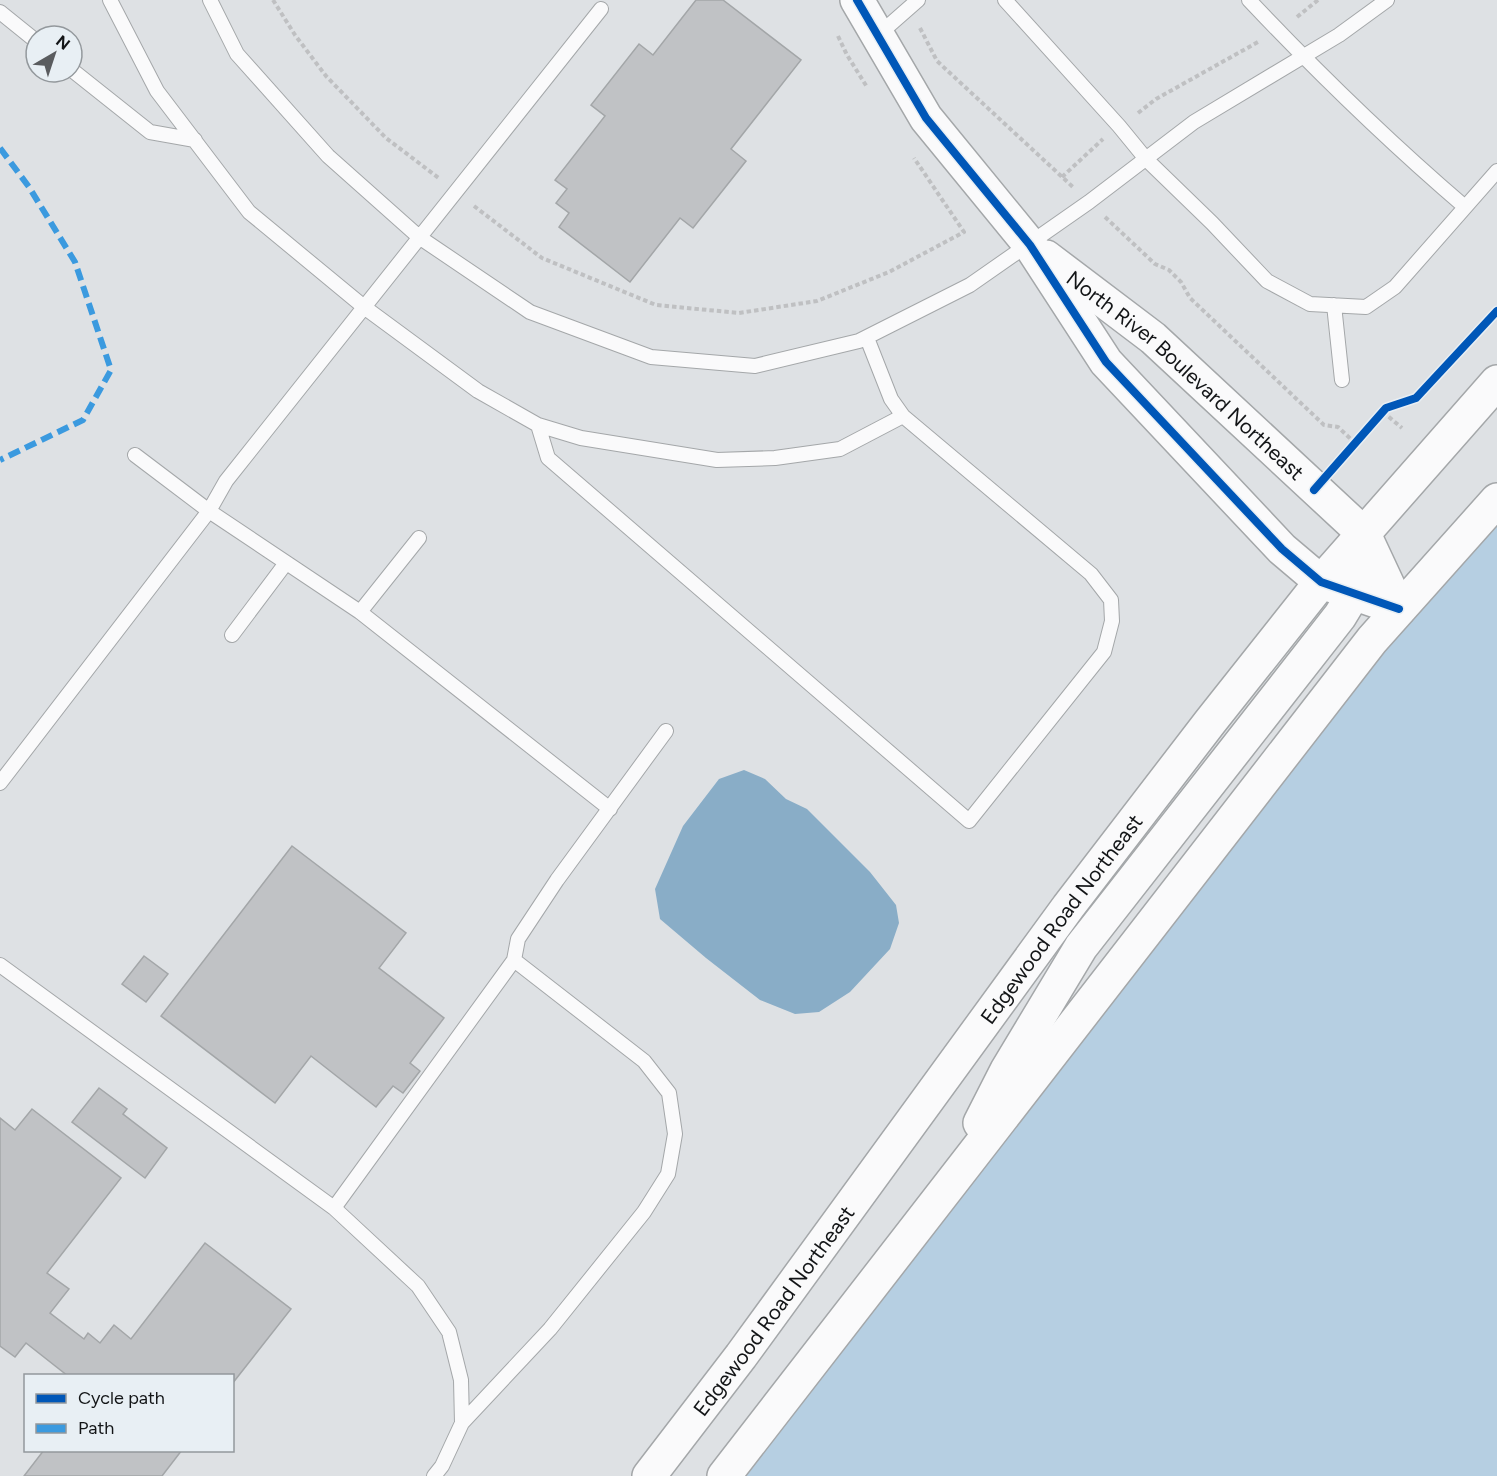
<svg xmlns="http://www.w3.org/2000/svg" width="1497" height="1476" viewBox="0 0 1497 1476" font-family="Figtree,sans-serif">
<rect width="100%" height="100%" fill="#dee1e4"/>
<path fill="#b6cfe2" d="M1497,500V1476H724Z"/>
<path fill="#89adc7" d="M744,770L765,779L786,799L807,809L870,872L896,905L899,923L890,949L850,992L819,1012L795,1014L760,1000L706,958L660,919L655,889L683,826L719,779Z"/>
<path fill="#c0c2c5" stroke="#a3a6a8" stroke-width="1.5" d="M696,0H723L801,60L731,149L746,161L693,228L680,218L630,282L559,227L569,213L556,203L567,189L555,180L605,116L591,105L639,44L653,55Z
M292,846L406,933L379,968L444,1018L410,1063L420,1071L403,1093L393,1086L376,1107L311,1056L275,1103L161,1016Z
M144,956L168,974L146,1002L122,984Z
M99,1088L127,1109L123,1114L167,1148L145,1178L72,1122Z
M32,1109L121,1178L47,1273L69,1289L50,1313L84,1339L88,1333L100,1343L114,1325L131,1339L205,1243L291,1309L232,1384V1376H68L26,1343L15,1357L0,1346V1118L15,1130Z
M44,1450H182L162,1476H24Z"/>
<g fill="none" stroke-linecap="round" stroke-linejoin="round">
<g stroke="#a4a7a9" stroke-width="16">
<path id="lane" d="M110,0L157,91L249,212L364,307L478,391L538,425L581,438L717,460L775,458L840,449L903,416
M210,0L237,54L328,156L419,237L530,312L651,357L755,366L859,341L970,285L1089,202L1194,122L1339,35L1387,0
M1005,0L1119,126L1146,159L1212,223L1267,281L1310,304L1366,307L1395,287L1497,171
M1249,0C1318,73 1389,142 1465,207
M0,12L36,41
M877,36L918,0
M72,70L150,132L195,140
M1334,305L1342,380
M538,425L548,458L969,821L1104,652L1112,621L1111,600L1091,574L903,416L891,399L867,338
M135,455L209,511L360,612L419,538
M360,612L610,809
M232,635L286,563
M0,783L209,511L226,481L601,9
M0,965L334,1208L418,1286L449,1332L461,1380L462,1423L442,1466L434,1476
M334,1208L514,960
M462,1423L550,1329L644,1212L668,1174L675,1134L669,1093L644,1061L514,960L518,939L557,880L666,731"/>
</g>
<g stroke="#a4a7a9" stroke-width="36">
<g id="secondary">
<path d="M857,0L926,118L1030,245L1106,362L1282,549L1321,582L1399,609"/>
<path id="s1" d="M1046,257L1153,338L1364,534L1399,609"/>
</g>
</g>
<g stroke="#a4a7a9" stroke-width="36">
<g id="primary">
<path d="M980,1123L1007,1070L1081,947L1340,616L1354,593L1364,534"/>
<path id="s2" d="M649,1476L741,1356L1068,907L1210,722L1321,582L1497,382"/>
<path d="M724,1476L1372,640L1497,500"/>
</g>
</g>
<path stroke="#bfc0c2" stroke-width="4" stroke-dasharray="4.5 3" stroke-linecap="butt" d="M273,0L295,35L326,76L386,138L440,179
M1297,17L1318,0
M920,28L937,61L1074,188
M838,36L847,55L867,87
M1138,113L1156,99L1258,42
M1062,177L1103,139
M474,206L542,258L656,305L739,313L817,301L889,272L964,232L914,158
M1105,217L1155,264L1169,270L1181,282L1190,298L1324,425L1338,427L1355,443
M1383,412L1402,428"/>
<use href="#lane" stroke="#fafafb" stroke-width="14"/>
<use href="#secondary" stroke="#fafafb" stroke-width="33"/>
<use href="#primary" stroke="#fafafb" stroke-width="33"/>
<path stroke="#3b9adf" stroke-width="6" stroke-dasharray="12 6" stroke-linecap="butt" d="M0,148L29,187L75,262L111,370L83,420L0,460"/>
<g stroke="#e8eff4" stroke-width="11">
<path id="cycleway" d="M857,0L926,118L1030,245L1106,362L1282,549L1321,582L1399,609
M1314,490L1386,408L1416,398L1497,311"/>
</g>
<use href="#cycleway" stroke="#0057b8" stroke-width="8"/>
</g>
<g text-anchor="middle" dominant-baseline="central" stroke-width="5" stroke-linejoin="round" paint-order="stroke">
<g font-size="21" fill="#131517" stroke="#e8eff4">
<text stroke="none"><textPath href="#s1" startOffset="183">North River Boulevard Northeast</textPath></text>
<text stroke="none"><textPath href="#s2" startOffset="693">Edgewood Road Northeast</textPath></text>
<text stroke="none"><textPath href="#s2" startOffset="207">Edgewood Road Northeast</textPath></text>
</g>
</g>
<rect x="24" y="1374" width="210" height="78" fill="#e8eff4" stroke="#93989c" stroke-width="1.5"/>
<rect x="36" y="1394" width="30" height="9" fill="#0057b8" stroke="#93989c" stroke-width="1.5"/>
<text x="78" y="1404" font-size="18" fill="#131517">Cycle path</text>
<rect x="36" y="1424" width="30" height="9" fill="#3b9adf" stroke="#93989c" stroke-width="1.5"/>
<text x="78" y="1434" font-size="18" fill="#131517">Path</text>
<g transform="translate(54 54) rotate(39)"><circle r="28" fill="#e8eff4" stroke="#93989c" stroke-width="1.5"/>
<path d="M0-4.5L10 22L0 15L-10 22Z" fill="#5a5c5f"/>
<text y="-9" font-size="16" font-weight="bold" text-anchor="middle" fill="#131517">N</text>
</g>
</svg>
